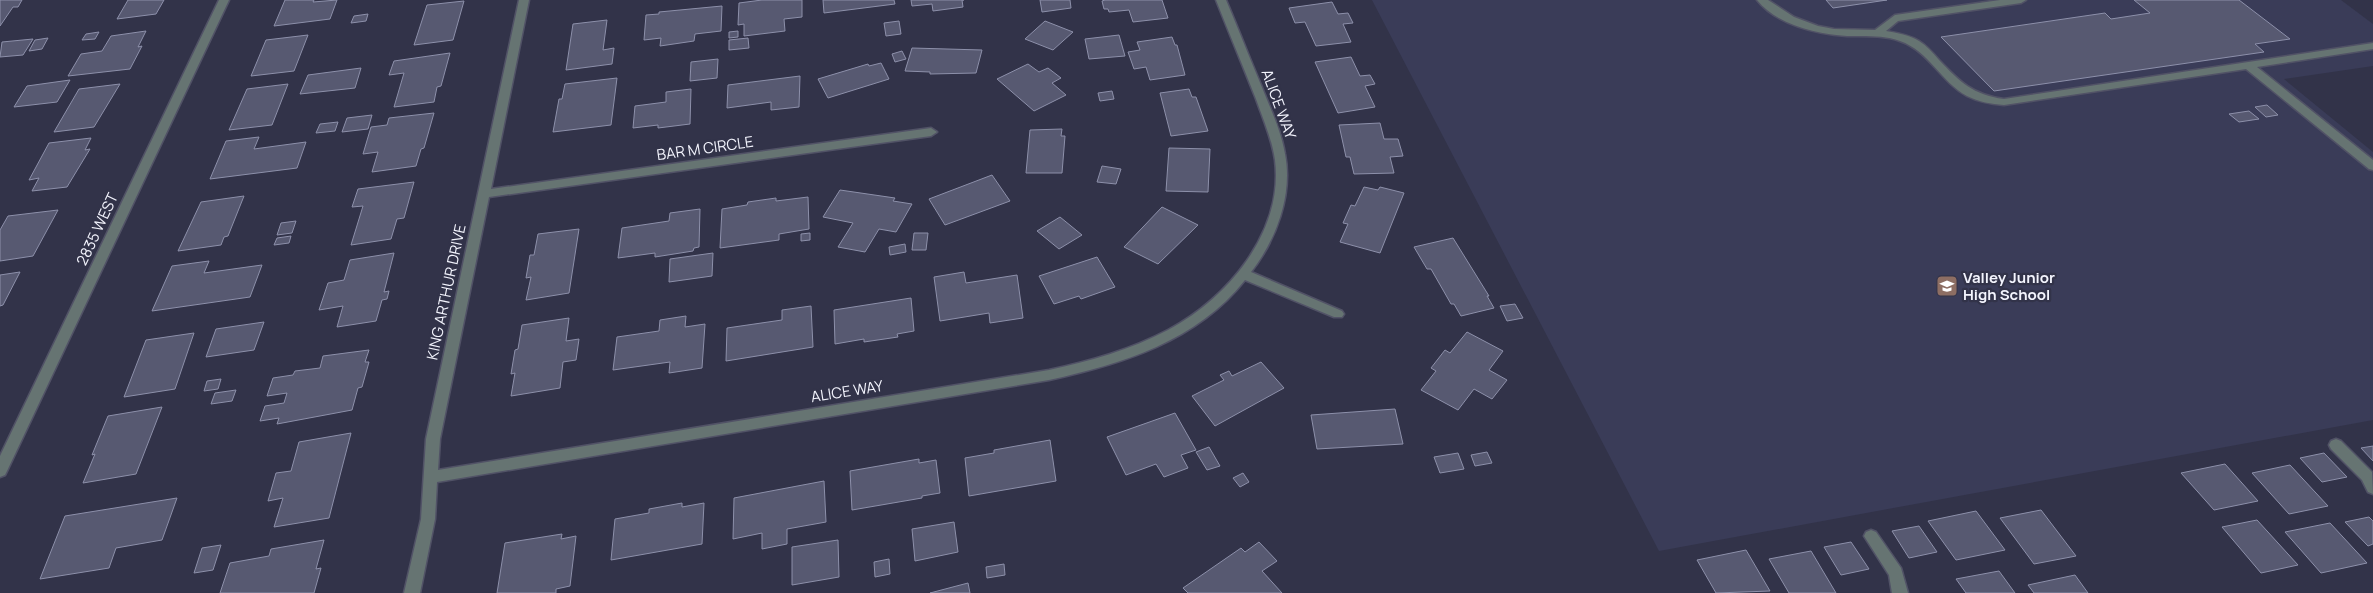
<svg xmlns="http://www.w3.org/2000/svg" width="2373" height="593" viewBox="0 0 2373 593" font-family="Manrope,sans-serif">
<rect width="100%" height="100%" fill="#323349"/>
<path fill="#3a3c58" d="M1372,0H2341L2373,24V66L2284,79L2373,152V420L1659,551Z"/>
<path fill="#575971" stroke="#8d90aa" d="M0,0H22L18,7H13L0,26Z
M128,0H164L156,14L117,19Z
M285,0H314L313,2L337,0L330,19L274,26Z
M802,0V17L784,19L785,31L744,36V24L738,25L739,3L762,0Z
M823,0H894L895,4L824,13Z
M911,0H964H962L963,7L933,11L932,4L912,6Z
M1040,0H1070L1071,8L1042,12Z
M1105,0H1162L1168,18L1133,22L1129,10L1109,12L1108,9H1104L1102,1Z
M1826,0H1887L1833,8Z
M2134,0H2239L2290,39L2255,44L2264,52L1994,91L1941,37L2105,13L2111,19L2150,13Z
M464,1L453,40L414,45L427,5Z
M1332,2L1338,14L1348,13L1353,23L1343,24L1351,42L1316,46L1305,22L1295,23L1289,8Z
M722,6L721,31L695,34L694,41L660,46L661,38L644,40L646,15L659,14V12Z
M368,14L366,21L351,23L354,16Z
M607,20L603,50L614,48L612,64L566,70L573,24Z
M899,21L901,34L886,36L884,23Z
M1045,21L1073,32L1053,50L1025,39Z
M146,31L138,47L142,46L130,69L68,76L81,54L102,51L111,36Z
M738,31V37L729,38V32Z
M99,32L95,39L82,40L86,34Z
M308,35L294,71L251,76L266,40Z
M1119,35L1125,56L1089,59L1085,39Z
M1172,37L1175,45H1177L1185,75L1150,80L1146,67L1134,69L1128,52L1140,50L1137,42Z
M48,38L42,49L29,51L35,40Z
M748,38L749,48L729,50V40Z
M33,39L23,55L0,57L2,42Z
M912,48L982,50L976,73L930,74V72L905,71Z
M902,51L906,59L895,62L892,54Z
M450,53L441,86L437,87L434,102L394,107L404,73L389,75L394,61Z
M1351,57L1360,76L1370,75L1375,84L1365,86L1375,107L1338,113L1315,62Z
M718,59L717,78L690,81L691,62Z
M881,63L889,79L828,98L818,79L868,64L869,66Z
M1028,64L1039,72L1048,68L1061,78L1052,83L1066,95L1034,111L997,79Z
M361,68L355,88L300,94L308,75Z
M800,76L799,107L771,110V102L727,108L728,85Z
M617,78L611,125L553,132L559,99H562L565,84Z
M70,80L57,102L14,107L27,86Z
M120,84L94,127L54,132L79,89Z
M288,84L272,125L229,130L247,89Z
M691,89L690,124L658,128V125L633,128L635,106L666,102V92Z
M1189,89L1192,97H1196L1208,131L1171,136L1160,93Z
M1112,91L1114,99L1100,101L1098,93Z
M2267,105L2278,115L2266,117L2255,107Z
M2249,111L2259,119L2239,122L2229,114Z
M434,113L424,148L421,149L416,166L372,172L378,152L363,154L371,127L387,125L389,118Z
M372,115L368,129L342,132L347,118Z
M338,122L335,131L316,133L320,124Z
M1380,123L1384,139H1398L1403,156L1390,157L1394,173L1354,174L1350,157H1346L1339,125Z
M1062,129L1061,136H1065L1062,173H1026L1030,130Z
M259,137L254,149L306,142L297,168L210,179L226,141Z
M91,138L85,150L90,149L67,187L32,191L39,178L29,180L49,143Z
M1169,148L1210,149L1208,192L1166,191Z
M1102,166L1121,169L1116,184L1097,182Z
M992,175L1010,201L945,225L929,199Z
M414,182L404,218L397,219L391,239L351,245L363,206L352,207L358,189Z
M1364,187L1378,190L1380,187L1404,193L1380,253L1340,242L1348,224L1343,223L1351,205L1355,206Z
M840,190L895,198L893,201L912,204L896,232L879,229L865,252L838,247L853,223L823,217Z
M244,196L228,236L224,237L221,245L178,251L201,202Z
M808,197L809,229L779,234V240L720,248L722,209L747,205L748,202L776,198V201Z
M1162,207L1198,225L1158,264L1124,247Z
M700,209L699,247L694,248L693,251L655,257V253L618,258L622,228L669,221L670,213Z
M58,210L33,256L0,261V230L8,216Z
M1060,217L1082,235L1059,249L1037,231Z
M296,221L292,233L277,235L281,223Z
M579,229L569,293L526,300L531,277L526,278L530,255H534L538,234Z
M810,233V240L801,241V234Z
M914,233H928L926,250H912Z
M291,236L289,243L274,245L277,238Z
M1453,238L1489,296H1487L1494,308L1461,316L1454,304H1451L1431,269H1427L1414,247Z
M905,244L906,252L890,255L889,247Z
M394,253L384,292L389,291L387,299L382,300L376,321L337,327L343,306L319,310L328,283L344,280L350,260Z
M713,253L712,276L669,282L670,259Z
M1097,257L1115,287L1081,299L1079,296L1054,304L1039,276Z
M209,261L204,273L262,265L250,297L152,311L172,266Z
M20,272L3,305L0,306V275Z
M964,272L966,283L1017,275L1023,318L990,323L989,313L940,321L934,277Z
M911,298L914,331L897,334L898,337L864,342V339L835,344L834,310Z
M1515,304L1523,318L1507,321L1500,306Z
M811,306L813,347L726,361L727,328L782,320V310Z
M686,316L685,327L705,324L702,368L669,373L670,362L613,370L617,337L659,331L660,320Z
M569,318L566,341L579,339L576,360L563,362L560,388L511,396L515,373L511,374L515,350L518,349L522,325Z
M264,322L254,350L206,357L216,329Z
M1467,332L1503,351L1489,370L1507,380L1492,399L1474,389L1458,410L1421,390L1436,371L1431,368L1445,350L1450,353Z
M194,333L175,389L124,397L146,340Z
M369,350L365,362H369L362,387L358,388L352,410L277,424L279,418L260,421L265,406L284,403L287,393L267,396L273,378L293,375L295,371L320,368L323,356Z
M1261,362L1284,388L1215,426L1192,396L1224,380L1220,375L1229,371L1232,376Z
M221,379L218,389L204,391L207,381Z
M236,390L232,401L211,404L215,393Z
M162,407L136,474L83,483L95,454L92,455L108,416Z
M1395,409L1403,444L1317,449L1311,415Z
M1175,413L1196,450L1181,455L1188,468L1164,477L1156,464L1126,475L1107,437Z
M351,433L329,518L274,527L283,498L268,501L276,473L291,471L299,442Z
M1050,440L1056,481L969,496L965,458L994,453V450Z
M2373,446V461L2361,448Z
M1209,447L1220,466L1207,470L1196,452Z
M1487,452L1492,463L1475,466L1471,455Z
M1458,453L1464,469L1440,473L1434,457Z
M2324,453L2347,477L2322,482L2300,458Z
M919,459V463L936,460L940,493L922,496V498L852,510L850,471Z
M2225,464L2258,501L2214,510L2181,473Z
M2290,465L2328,506L2289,514L2252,473Z
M1243,473L1249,482L1240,487L1233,478Z
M824,481L826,522L787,529V544L762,549V533L733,539L734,498Z
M177,498L162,540L116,548L109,568L40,579L65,516Z
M682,503V507L704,503L702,544L611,560L615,519L649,513V509Z
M2041,510L2076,556L2034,564L2000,518Z
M1976,511L2005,550L1956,560L1928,521Z
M2369,517L2373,521V544L2368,546L2345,522Z
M2257,520L2298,565L2261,573L2222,527Z
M954,522L958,552L915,561L912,529Z
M2330,523L2367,563L2321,573L2285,532Z
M1919,526L1937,552L1909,558L1892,531Z
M562,534L561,539L576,536L570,586L556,589V593H497L505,543Z
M324,540L316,569L321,568L314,593H220L230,563L269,556L271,549Z
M838,540L839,577L792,585V547Z
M1259,542L1277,561L1262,571L1282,593H1188L1183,588L1241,548L1245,552Z
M1851,542L1869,569L1841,575L1824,547Z
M221,545L213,570L194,573L202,548Z
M1746,550L1770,591L1716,593L1697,560Z
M1811,551L1836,593H1789L1769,559Z
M889,559L890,574L875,577L874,562Z
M1004,564L1005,575L987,578L986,567Z
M1999,571L2015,593H1966L1956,579Z
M2075,575L2088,593H2034L2028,585Z
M968,583L970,593H930Z"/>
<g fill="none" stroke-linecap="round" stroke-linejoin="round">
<g stroke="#515266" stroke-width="3">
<path id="minor" d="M219,0H229L7,471L5,475L0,477V456Z
M519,0H529L491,189L931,128L937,132L931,136L489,197L440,439L438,470L1049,370C1090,361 1130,350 1168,330C1227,299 1284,232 1275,160C1272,139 1263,119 1256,99C1243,66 1229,33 1216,0H1226C1238,28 1249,57 1261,85C1270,108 1281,130 1285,154C1293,195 1276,240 1251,272L1342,311L1344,314L1342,317H1334L1245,280C1197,341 1122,364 1049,380L437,482L435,519L420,593H404L421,519L426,439Z
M1757,0H1768L1794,17L1818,26L1834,29L1875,30L1895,15L2000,0H2026L2021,3L1898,21L1886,31C1897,33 1910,35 1919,41C1927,46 1933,53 1939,60C1960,82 1973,95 2004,99L2373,43V49L2257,67L2373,160V170L2369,169L2246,69L2004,105C1991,104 1979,102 1967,96C1941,82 1929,51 1900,41C1884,35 1865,36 1847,36C1817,34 1777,25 1757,0Z
M2336,439L2341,441L2372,472L2373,494L2368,492L2362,480L2331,449L2329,445L2331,441Z
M1871,530L1876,532L1901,568L1908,593H1892L1889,575L1864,536L1866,532Z"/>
</g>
<use href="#minor" fill="#667472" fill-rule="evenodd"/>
</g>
<defs>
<g id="school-square" transform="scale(1.125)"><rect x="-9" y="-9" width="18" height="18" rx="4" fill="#8d6e63" stroke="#323349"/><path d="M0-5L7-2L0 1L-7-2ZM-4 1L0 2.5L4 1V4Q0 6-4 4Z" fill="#fff"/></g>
</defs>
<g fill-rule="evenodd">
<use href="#school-square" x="1947" y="286"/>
</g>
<g text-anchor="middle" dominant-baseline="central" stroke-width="4.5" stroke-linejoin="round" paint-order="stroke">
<g font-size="15" fill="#f3f4fd" stroke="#323349">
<text transform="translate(1279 104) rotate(70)">ALICE WAY</text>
<text transform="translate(705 148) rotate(-8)">BAR M CIRCLE</text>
<text transform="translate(97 229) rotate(-65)">2835 WEST</text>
<text transform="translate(446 292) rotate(-78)">KING ARTHUR DRIVE</text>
<text transform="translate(847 391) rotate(-9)">ALICE WAY</text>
</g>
<g font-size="15" font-weight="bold" fill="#f3f4fd" stroke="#323349" text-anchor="start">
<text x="1963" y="277">Valley Junior<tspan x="1963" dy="17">High School</tspan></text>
</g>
</g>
</svg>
